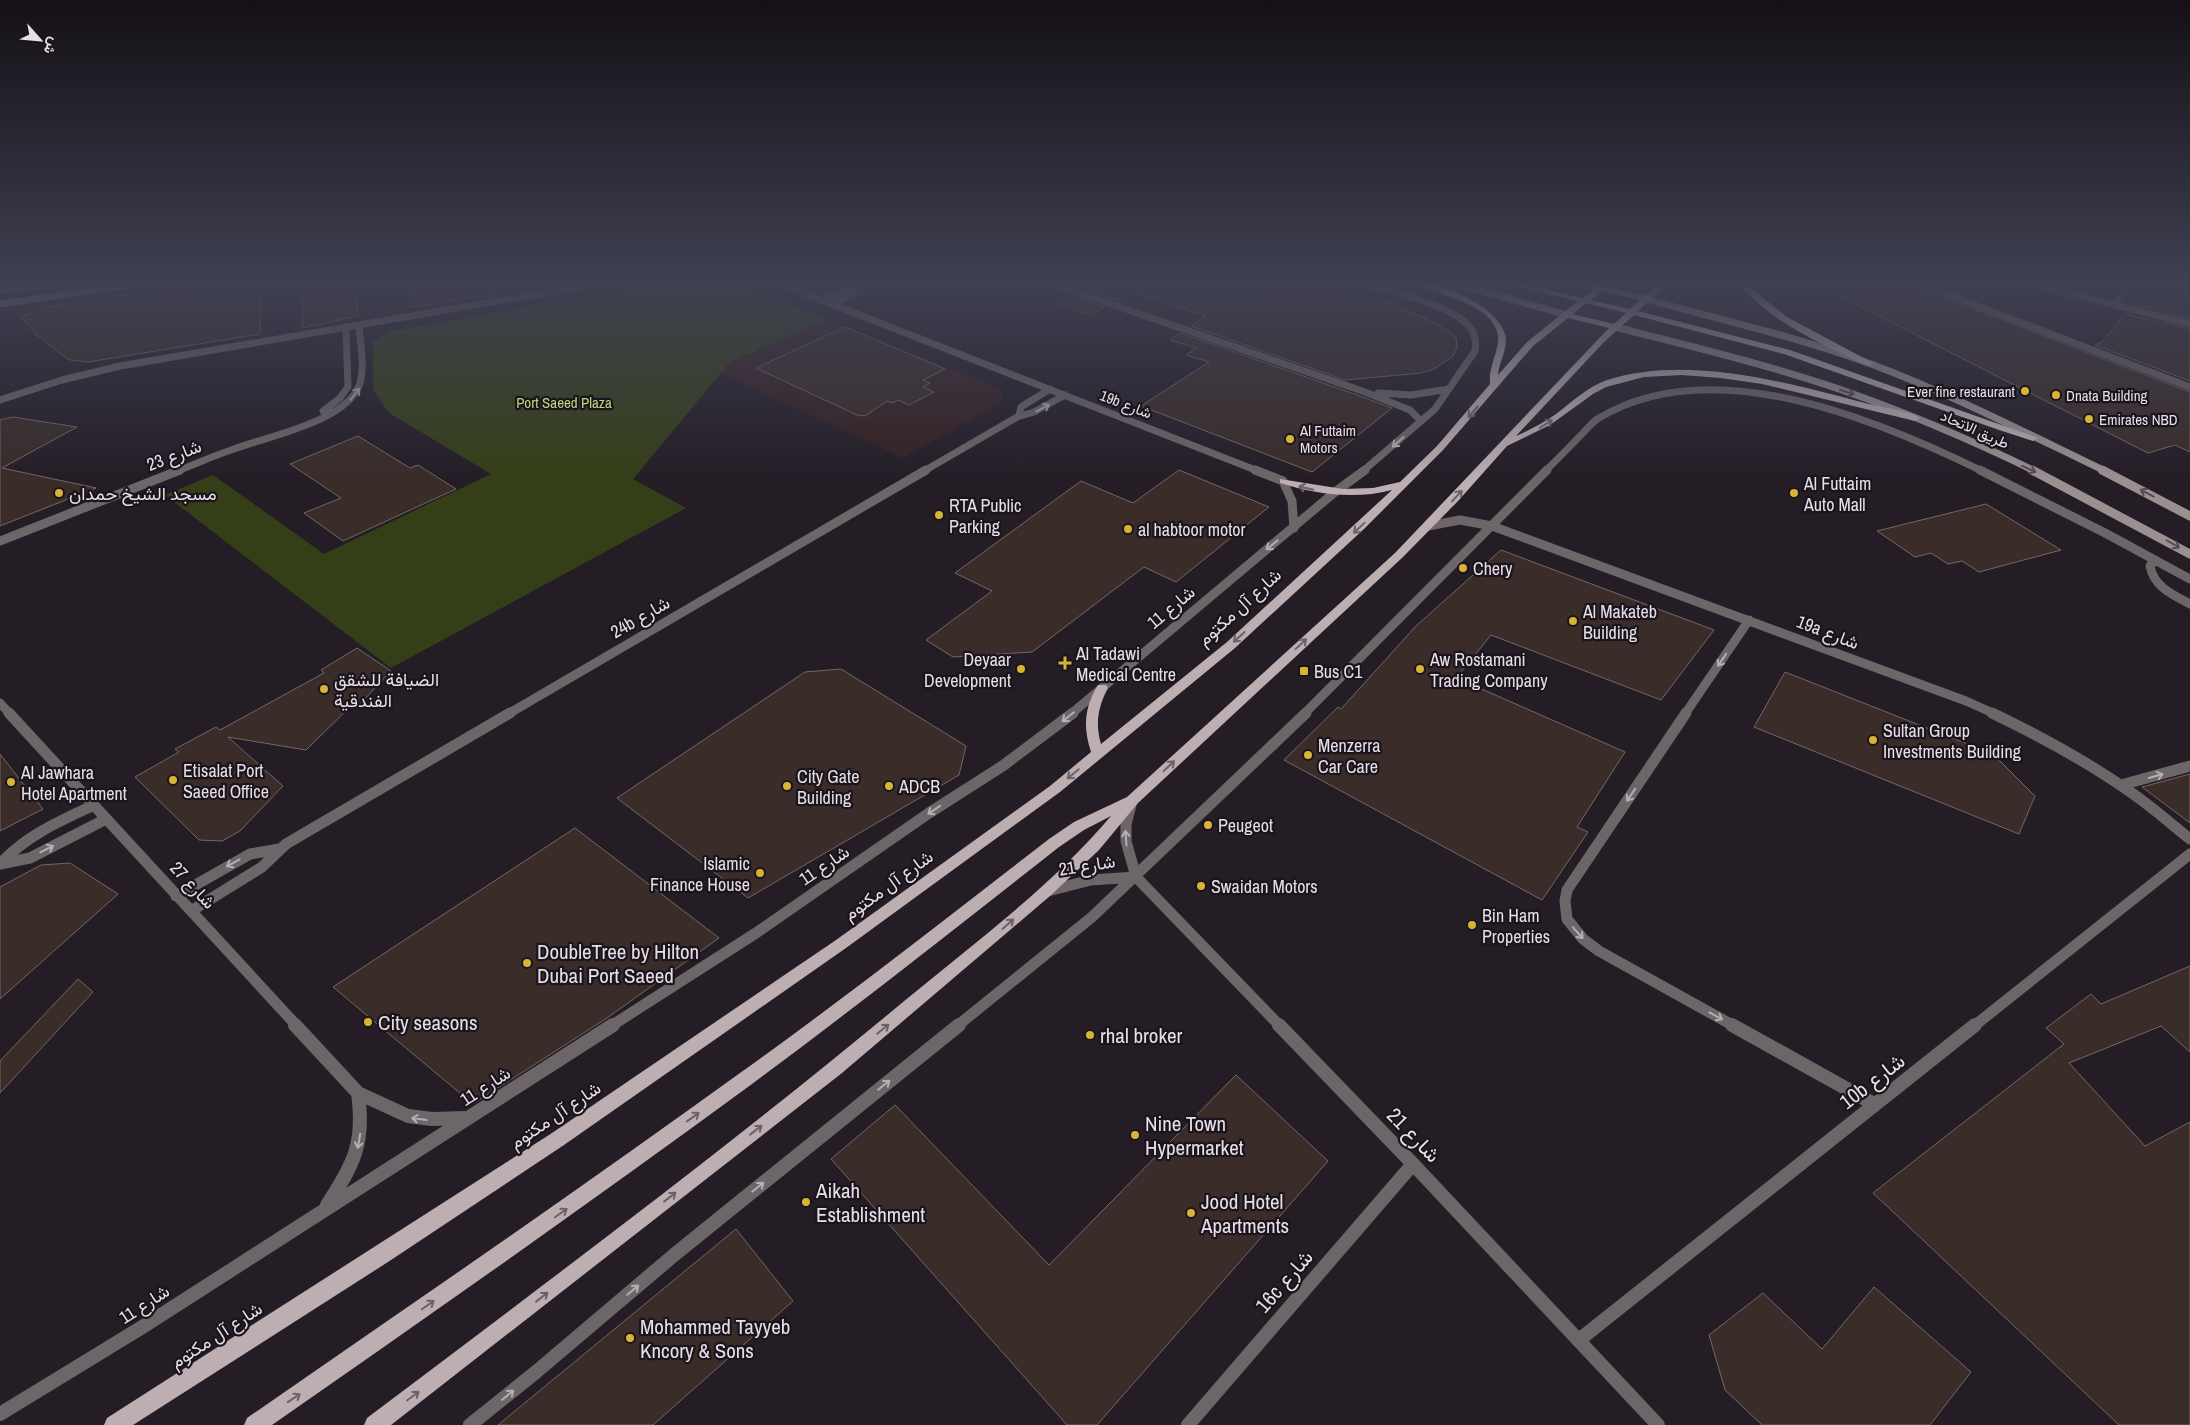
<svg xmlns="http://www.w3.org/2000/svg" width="2190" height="1425" viewBox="0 0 2190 1425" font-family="'Archivo Narrow',Vazirmatn,sans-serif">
<rect width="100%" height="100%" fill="#241d26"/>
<path fill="#352123" d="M828,319L1001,389L1002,402L903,458L720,373L730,362Z"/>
<path fill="#353f17" d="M666,281H732L828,319L730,362L633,479L686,508L391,668L165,495L213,475L324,554L491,474L389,413L373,390V341L393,331Z"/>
<path fill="#392c29" stroke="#766764" d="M224,281H262L260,334L88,362L70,360L62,355L38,336L21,317L48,307L95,299Z
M303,281H356L358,316L302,328Z
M407,281H500L501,294L410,307Z
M1098,281H1312L1391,303L1437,324L1456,337L1457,348L1453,356L1434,369L1421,373L1345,380L1191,326L1206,316L1131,292L1117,300L1085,289Z
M1810,281H1900L2190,392V452L2175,445L2148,453Z
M2156,281H2190V319L2134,304Z
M1073,296L1104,307L1091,315L1060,304Z
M2125,314L2190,329V381L2095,345L2102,342Z
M845,327L945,369L923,380L930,383L923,387L934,392L909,405L898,400L892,403L887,401L865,416L857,415L756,368Z
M1180,333L1363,397L1392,408L1312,472L1141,406L1209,362L1186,355L1196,348L1170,340Z
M13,417L77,427L2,468L96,488L0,526V420Z
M358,436L410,468L418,465L456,489L343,541L304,513L341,498L290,464Z
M1179,470L1269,507L1176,582L1144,567L1032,652L953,657L926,640L992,591L955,573L1081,481L1133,503Z
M1986,504L2061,550L1979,572L1962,561L1948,564L1931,553L1915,557L1877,531Z
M1501,550L1714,630L1661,700L1491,635L1458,676L1479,685L1477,687L1625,752L1577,827L1588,832L1542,900L1284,760L1338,707L1341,709L1416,626Z
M357,648L391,671L360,704L356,701L306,750L228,737L283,786L240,831L222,841L199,840L135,777L179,752L175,749L216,727L220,730L324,673L321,670Z
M841,669L966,746L959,775L748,898L617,798L805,672Z
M1785,672L1993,754L2035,796L2019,834L1754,727Z
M0,754L43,809L0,831Z
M2190,774V823L2142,787Z
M575,828L719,938L607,1018L473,1104L333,987Z
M70,863L118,894L0,999V887L41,865Z
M2190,966V1052L2161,1026L2069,1063L2145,1146L2190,1122V1425H2119L1873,1193L2064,1044L2046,1028L2091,994L2101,1004Z
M78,979L93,992L0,1093V1061Z
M1236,1075L1328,1161L1097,1425H1067L831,1159L895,1105L1049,1265Z
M736,1229L793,1301L653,1425H498Z
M1874,1287L1971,1372L1930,1425H1762L1725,1390L1709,1335L1763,1293L1822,1349Z"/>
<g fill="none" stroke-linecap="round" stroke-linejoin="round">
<path stroke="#6d6668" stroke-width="7" d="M773,281L1258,471
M1045,281L1365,392L1410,410L1421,421
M1350,281C1380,289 1459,304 1473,332C1476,338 1476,344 1475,351L1435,409L1363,471
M1912,281L2190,387
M2022,281L2190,324
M822,300L874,281
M832,304L861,291
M2114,304L2133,281
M1378,393L1411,395L1449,389
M0,400L62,380L120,366L615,281
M323,411L340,398L348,387L346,327
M1019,415L1021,407L1050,389
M177,471C196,464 215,455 234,449C268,436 349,421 360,383C365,365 360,343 359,325
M924,471L1017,417L1034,412L1065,395
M1545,471C1558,459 1570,446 1583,433C1588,428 1593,421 1599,418C1711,350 1876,419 1982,471"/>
<path stroke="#6d6668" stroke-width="9" d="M1255,470L1283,481L1292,501L1294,528
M1980,470L2107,534L2190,579
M1428,526L1460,520L1492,526L1966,701L1995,714
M0,541L180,470
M2155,560L2150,566C2154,587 2173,595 2190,604
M0,703L10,714
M508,714L926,470
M1071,714L1335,492L1365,470
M1304,714L1547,470
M1685,714L1749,620"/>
<path stroke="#6d6668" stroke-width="11" d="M9,713L297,1026
M1686,713L1567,890L1565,901L1567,919L1583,939L1599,951L1734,1026
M1992,713C2040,736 2086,761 2129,791C2151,806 2170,823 2190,839
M2121,785L2190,766
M1131,805L1126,824V841L1136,877L1280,1026
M1,863C27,835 60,821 94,805
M0,864L30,858L106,819
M1048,891L1091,880L1136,877
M176,896L250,854L279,849
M191,911L262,867L286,844L510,713
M611,1026L756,933L929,813L1004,765L1073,713
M957,1026L1092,917L1306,713
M1974,1026L2190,854"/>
<path stroke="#6d6668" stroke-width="14" d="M295,1025L358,1093L408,1116L432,1119L464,1118
M1279,1025L1413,1164L1658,1425
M1732,1025L1874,1104
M327,1205C354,1164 365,1143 358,1093
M1579,1340L1975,1025
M0,1414L144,1326L613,1025
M470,1425L536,1372L674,1255L959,1025
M1188,1425L1413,1164"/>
<path stroke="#9a8f91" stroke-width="7" d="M1446,281L1567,315
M1572,281L1600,288
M0,290L62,281
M1646,299C1721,320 1798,337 1871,364C1951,394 2028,434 2105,471
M0,304L155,281
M1615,327C1690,346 1765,364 1839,389C1906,412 1971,440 2035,471"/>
<path stroke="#9a8f91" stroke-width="9" d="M2032,470L2190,554
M2102,470L2190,516"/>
<path fill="#bcaeb1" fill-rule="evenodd" d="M1413,281C1439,279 1498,307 1505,334C1509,347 1499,362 1498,375L1527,342L1578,301L1501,283L1500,281H1512L1583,298L1605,281H1613L1606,287L1645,296L1662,281H1670L1638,311L1790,350L2038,438L2033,441L1999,430L1784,354L1634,315L1604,342L1516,436C1530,430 1543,423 1556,414C1572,402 1587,387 1607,380C1689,354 1788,383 1869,404C1881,407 1911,411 1920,418L1915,421L1762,384L1721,378L1682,375L1644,377L1606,387L1593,394L1550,425L1507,446L1459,500L1403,557L1138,803L1099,850L1050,896L842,1073L391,1425H364L367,1418C547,1282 729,1147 903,1002C974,943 1051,887 1111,816L1084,830L1059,847C957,927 856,1007 752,1084C594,1200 433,1313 272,1425H244L247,1418C412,1304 577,1191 740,1073C845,998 947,918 1049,839L1074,822L1127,797L1395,553L1609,328L1568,318L1533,346L1443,450L1364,529L1235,648L1060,792L846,948L564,1145L388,1262L133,1425H104L107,1418L552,1133L836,940L1050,786L1091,752C1083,727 1084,708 1098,685H1106L1108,688C1098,707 1095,723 1101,744L1227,642L1392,490C1354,500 1316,494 1280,483V479L1343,489L1373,488L1400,482L1437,446L1490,384C1488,366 1500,350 1498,335C1491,300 1434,297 1413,281ZM1602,291L1640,300L1630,309L1591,300ZM1586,303L1626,313L1614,324L1573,314Z
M1736,281H1744L1757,293L1787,317L1875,364L1868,366C1821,344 1770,322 1736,281Z"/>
</g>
<defs><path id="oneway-shaft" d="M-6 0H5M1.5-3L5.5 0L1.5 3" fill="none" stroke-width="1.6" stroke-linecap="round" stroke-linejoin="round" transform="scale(1.25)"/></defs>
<g stroke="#544b51">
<use href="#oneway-shaft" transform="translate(1847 392) rotate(18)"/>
<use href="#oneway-shaft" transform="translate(2029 469) rotate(25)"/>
<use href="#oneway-shaft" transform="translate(2147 493) rotate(-152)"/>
<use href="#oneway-shaft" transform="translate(2173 544) rotate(30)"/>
</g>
<g stroke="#b5afb4">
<use href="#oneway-shaft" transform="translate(355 394) rotate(-51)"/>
<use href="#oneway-shaft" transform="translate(1043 408) rotate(-29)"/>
<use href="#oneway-shaft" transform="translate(1398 442) rotate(138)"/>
<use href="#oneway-shaft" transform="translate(1272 545) rotate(141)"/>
<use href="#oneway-shaft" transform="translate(1722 660) rotate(124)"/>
<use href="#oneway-shaft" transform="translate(1068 717) rotate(141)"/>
<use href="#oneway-shaft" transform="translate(2156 776) rotate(-16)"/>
<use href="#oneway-shaft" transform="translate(1631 795) rotate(124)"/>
<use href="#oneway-shaft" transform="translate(934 810) rotate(146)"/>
<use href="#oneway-shaft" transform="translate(1126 838) rotate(-94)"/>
<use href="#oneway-shaft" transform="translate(47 849) rotate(-27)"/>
<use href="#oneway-shaft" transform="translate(233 863) rotate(151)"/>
<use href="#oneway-shaft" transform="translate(1578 933) rotate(48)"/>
<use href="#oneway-shaft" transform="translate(1716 1016) rotate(29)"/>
<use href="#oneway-shaft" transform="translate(884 1085) rotate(-39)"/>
<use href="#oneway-shaft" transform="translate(419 1119) rotate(-172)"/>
<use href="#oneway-shaft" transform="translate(359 1141) rotate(100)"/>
<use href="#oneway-shaft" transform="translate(758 1187) rotate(-39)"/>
<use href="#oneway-shaft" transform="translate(633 1290) rotate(-40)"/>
<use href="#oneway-shaft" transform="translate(508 1395) rotate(-39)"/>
</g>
<g stroke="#6c6167">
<use href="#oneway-shaft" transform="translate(1473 412) rotate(130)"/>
<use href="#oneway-shaft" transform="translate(1546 424) rotate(-32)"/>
<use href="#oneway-shaft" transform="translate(1306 488) rotate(-167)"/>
<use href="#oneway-shaft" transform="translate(1457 496) rotate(-47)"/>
<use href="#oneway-shaft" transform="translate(1359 528) rotate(137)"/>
<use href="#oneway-shaft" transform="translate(1239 637) rotate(138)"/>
<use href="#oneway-shaft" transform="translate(1301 644) rotate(-43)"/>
<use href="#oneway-shaft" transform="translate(1169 766) rotate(-43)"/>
<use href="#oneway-shaft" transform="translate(1073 774) rotate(141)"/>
<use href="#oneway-shaft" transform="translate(1008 924) rotate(-41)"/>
<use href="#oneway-shaft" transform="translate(883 1029) rotate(-39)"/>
<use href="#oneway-shaft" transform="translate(693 1117) rotate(-36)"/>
<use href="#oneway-shaft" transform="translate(756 1130) rotate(-38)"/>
<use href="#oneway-shaft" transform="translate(670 1197) rotate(-38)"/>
<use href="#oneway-shaft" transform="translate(561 1213) rotate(-35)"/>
<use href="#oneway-shaft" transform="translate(542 1297) rotate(-38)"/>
<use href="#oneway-shaft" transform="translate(428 1305) rotate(-35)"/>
<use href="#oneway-shaft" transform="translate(413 1396) rotate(-37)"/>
<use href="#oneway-shaft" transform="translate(294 1398) rotate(-34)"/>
</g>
<linearGradient id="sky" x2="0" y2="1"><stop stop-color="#141015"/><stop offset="0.59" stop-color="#3f4052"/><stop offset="1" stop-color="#3f4052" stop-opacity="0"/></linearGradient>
<rect width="2190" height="480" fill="url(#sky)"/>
<g fill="#d8b434" stroke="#1b141d" stroke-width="2">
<circle cx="2025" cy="391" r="5"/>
<circle cx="2056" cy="395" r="5"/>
<circle cx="2089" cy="419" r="5"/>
<circle cx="1290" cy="439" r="5"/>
<circle cx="59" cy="493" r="5"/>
<circle cx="1794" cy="493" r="5"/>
<circle cx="939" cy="515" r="5"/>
<circle cx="1128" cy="529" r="5"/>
<circle cx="1463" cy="568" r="5"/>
<circle cx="1573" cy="621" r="5"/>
<path d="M1062.5 655.5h5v5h5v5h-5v5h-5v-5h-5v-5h5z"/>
<circle cx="1021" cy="669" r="5"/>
<circle cx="1420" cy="669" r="5"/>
<rect x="1299" y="666" width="10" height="10" rx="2.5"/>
<circle cx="324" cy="689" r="5"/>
<circle cx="1873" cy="740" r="5"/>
<circle cx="1308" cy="755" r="5"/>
<circle cx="173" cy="780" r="5"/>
<circle cx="11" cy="782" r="5"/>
<circle cx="787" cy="786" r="5"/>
<circle cx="889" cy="786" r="5"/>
<circle cx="1208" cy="825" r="5"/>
<circle cx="760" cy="873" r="5"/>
<circle cx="1201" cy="886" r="5"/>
<circle cx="1472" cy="925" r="5"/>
<circle cx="527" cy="963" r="5"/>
<circle cx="368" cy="1022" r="5"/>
<circle cx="1090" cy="1035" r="5"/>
<circle cx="1135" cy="1135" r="5"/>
<circle cx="806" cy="1202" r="5"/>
<circle cx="1191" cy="1213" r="5"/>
<circle cx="630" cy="1338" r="5"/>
</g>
<g text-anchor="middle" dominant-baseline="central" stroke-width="4.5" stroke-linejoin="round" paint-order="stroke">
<g font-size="15" fill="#e5dfe6" stroke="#1b141d" text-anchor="start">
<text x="2015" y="391" text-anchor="end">Ever fine restaurant</text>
<text x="2066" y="395">Dnata Building</text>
<text x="2099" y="419">Emirates NBD</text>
<text x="1300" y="430">Al Futtaim<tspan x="1300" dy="17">Motors</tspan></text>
</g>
<g font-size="15" fill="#bdd77b" stroke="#1b141d">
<text x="564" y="402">Port Saeed Plaza</text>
</g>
<g font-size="15" fill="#e5dfe6" stroke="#1b141d">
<text transform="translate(1126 404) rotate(21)">19b شارع</text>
<text transform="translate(1975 429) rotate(24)">طريق الاتحاد</text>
</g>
<g font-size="18" fill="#e5dfe6" stroke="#1b141d">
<text transform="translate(174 455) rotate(-21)">شارع 23</text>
<text transform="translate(1171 607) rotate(-40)">شارع 11</text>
<text transform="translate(1239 607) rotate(-42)">شارع آل مكتوم</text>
<text transform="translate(640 617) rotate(-30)">24b شارع</text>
<text transform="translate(1828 632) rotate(21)">19a شارع</text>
<text transform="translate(824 865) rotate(-34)">شارع 11</text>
<text transform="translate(1087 865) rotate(-9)">شارع 21</text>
<text transform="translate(193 885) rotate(47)">شارع 27</text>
<text transform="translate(888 885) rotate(-36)">شارع آل مكتوم</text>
<text transform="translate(485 1086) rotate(-33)">شارع 11</text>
<text transform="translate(555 1115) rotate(-34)">شارع آل مكتوم</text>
<text transform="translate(144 1304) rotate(-33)">شارع 11</text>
<text transform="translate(216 1335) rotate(-33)">شارع آل مكتوم</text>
</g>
<g font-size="18" fill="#e5dfe6" stroke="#1b141d" text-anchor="start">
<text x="1804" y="483">Al Futtaim<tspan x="1804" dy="21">Auto Mall</tspan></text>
<text x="69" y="493">مسجد الشيخ حمدان</text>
<text x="949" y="505">RTA Public<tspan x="949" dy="21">Parking</tspan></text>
<text x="1138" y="529">al habtoor motor</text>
<text x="1473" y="568">Chery</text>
<text x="1583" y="611">Al Makateb<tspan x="1583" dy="21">Building</tspan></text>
<text x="1076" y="653">Al Tadawi<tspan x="1076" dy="21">Medical Centre</tspan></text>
<text x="1011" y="659" text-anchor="end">Deyaar<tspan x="1011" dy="21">Development</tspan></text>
<text x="1430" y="659">Aw Rostamani<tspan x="1430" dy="21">Trading Company</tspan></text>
<text x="1314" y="671">Bus C1</text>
<text x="334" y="679">الضيافة للشقق<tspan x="334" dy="21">الفندقية</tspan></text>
<text x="1883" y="730">Sultan Group<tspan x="1883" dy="21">Investments Building</tspan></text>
<text x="1318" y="745">Menzerra<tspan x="1318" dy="21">Car Care</tspan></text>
<text x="183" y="770">Etisalat Port<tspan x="183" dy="21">Saeed Office</tspan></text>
<text x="21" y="772">Al Jawhara<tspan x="21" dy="21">Hotel Apartment</tspan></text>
<text x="797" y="776">City Gate<tspan x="797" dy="21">Building</tspan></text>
<text x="899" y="786">ADCB</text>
<text x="1218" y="825">Peugeot</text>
<text x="750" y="863" text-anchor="end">Islamic<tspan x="750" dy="21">Finance House</tspan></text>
<text x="1211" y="886">Swaidan Motors</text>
<text x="1482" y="915">Bin Ham<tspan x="1482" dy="21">Properties</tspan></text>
</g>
<g font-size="21" fill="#e5dfe6" stroke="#1b141d" text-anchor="start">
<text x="537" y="951">DoubleTree by Hilton<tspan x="537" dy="24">Dubai Port Saeed</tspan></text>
<text x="378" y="1022">City seasons</text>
<text x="1100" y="1035">rhal broker</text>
<text x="1145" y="1123">Nine Town<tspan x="1145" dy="24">Hypermarket</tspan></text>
<text x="816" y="1190">Aikah<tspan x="816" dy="24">Establishment</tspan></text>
<text x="1201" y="1201">Jood Hotel<tspan x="1201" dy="24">Apartments</tspan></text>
<text x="640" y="1326">Mohammed Tayyeb<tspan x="640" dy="24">Kncory &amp; Sons</tspan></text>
</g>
<g font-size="21" fill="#e5dfe6" stroke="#1b141d">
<text transform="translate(1872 1081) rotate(-38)">10b شارع</text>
<text transform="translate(1414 1135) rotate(46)">شارع 21</text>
<text transform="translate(1284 1281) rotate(-49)">16c شارع</text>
</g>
</g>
<g transform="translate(40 40) rotate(117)" stroke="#1b141d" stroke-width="4" paint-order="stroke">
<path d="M0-4L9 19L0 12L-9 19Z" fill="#e5dfe6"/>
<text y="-8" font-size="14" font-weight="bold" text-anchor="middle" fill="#e5dfe6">ش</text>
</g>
</svg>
